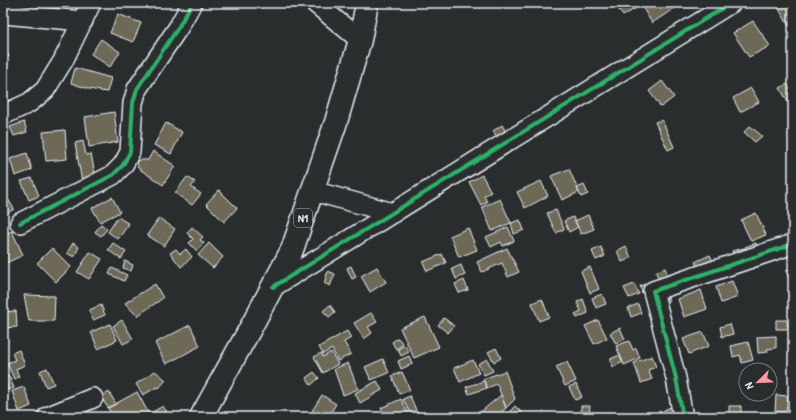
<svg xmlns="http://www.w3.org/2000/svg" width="796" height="420" viewBox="0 0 796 420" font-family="'Patrick Hand',sans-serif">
<rect width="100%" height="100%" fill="#2a2d2e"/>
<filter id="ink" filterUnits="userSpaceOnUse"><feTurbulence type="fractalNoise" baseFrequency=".025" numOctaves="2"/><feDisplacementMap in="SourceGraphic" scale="8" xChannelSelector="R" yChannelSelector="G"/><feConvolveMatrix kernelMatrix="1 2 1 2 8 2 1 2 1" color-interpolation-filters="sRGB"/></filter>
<g filter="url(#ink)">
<path fill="#6e6756" stroke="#e8f1f8" d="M139,3H153L151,9L138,5Z
M614,3H676L678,6L652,23L641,5L623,16Z
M777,3H793V24L789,26L776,4Z
M118,14L141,23L133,42L110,33Z
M753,21L770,46L749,57L733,33Z
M101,39L120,52L110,67L91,54Z
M3,48L9,56L3,61Z
M75,68L111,78L107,92L89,89L71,83Z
M662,81L674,97L661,107L649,91Z
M787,84L793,94V101L789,104L780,88Z
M751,88L759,102L740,112L733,98Z
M114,112L118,142L89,147L85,117Z
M662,120L674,147L668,150L655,122Z
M24,122L27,132L14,136L10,127Z
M166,123L182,132L171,154L154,145Z
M502,125L506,132L497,137L493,131Z
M750,126L762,136L755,142L744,132Z
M65,130L67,159L46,161L43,132Z
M83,141L86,155L91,154L96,179L82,182L75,143Z
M153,151L175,166L163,185L138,168L137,160H148Z
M27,153L32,170L15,176L10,159Z
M569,169L579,192L562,200L551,176Z
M482,175L491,192L484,196L487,202L481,205L469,182Z
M187,177L195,182L191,187L201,194L192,205L175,193Z
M32,178L39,196L29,200L21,181Z
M541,181L548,196L525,208L517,192Z
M584,185L588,194L581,197L577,188Z
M219,190L237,208L224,222L206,204Z
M3,191L14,209L3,216Z
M112,197L120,212L100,222L92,208Z
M500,199L511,223L492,231L482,207Z
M556,210L564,229L556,233L547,213Z
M756,213L766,235L751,241L741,220Z
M588,215L594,229L581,234L575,221Z
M118,217L129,224L118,239L108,232Z
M573,217L578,227L569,232L564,221Z
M159,218L175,229L164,246L147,235Z
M520,220L524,230L514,234L511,223Z
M101,224L107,229L101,236L95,232Z
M192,227L203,237L200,240L204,243L197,251L189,243L193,239L187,233Z
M508,227L514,241L503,246L501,242L491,247L486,237Z
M468,228L477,250L459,257L450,236Z
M12,231L23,255L4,264L3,235Z
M73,243L79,247L74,257L67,253Z
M113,243L126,252L121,259L108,250Z
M209,243L223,257L213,268L198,255Z
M756,243L758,250L747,254L745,247Z
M626,246L631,258L622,262L617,251Z
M601,247L605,256L596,260L592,251Z
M52,248L71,267L56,282L37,263Z
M507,248L519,272L508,277L502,263L482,272L477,262Z
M744,248L746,255L734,258L732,251Z
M176,249L180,254L186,249L192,257L181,267L170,253Z
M90,252L102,259L89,279L77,272Z
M442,254L446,263L427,271L423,262Z
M710,255L714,264L699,270L695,262Z
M125,261L133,265L131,271L123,268Z
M461,265L465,275L456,279L452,269Z
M351,266L356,277L352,279L347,268Z
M377,267L386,282L370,292L361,276Z
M590,267L599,289L590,293L581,271Z
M112,268L127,275L124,281L109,274Z
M665,268L668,276L659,280L656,272Z
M793,268V279L790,281L786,271Z
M328,271L335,274L330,286L324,283Z
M464,280L468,290L459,293L455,284Z
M732,281L738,297L721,303L716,287Z
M155,284L163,298L137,316L125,303Z
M634,284L639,294L629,298L624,288Z
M645,284L647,291L642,293L640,286Z
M701,290L707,309L684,317L678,299Z
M666,291L669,301L662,303Z
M602,294L606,304L596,308L592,298Z
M24,295L55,296L54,321H29Z
M542,299L549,317L539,321L532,303Z
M583,299L588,313L577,318L575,314L581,311L577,302Z
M638,304L641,313L631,317L628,308Z
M101,305L105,315L93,320L89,310Z
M330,305L335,312L329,317L323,311Z
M16,311L17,327L3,328V312Z
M371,313L377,322L368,327L372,333L364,339L354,323Z
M425,317L439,347L414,358L400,328Z
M444,318L454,326L448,333L438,325Z
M122,320L133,339L123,344L113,326Z
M598,320L607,338L594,344L585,326Z
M776,320H787L788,329H776Z
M110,324L117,340L98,349L91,332Z
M730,324L733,334L722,337L720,327Z
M190,325L200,346L166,364L155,343Z
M620,328L625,339L616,344L610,333Z
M347,331L351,338L344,342L351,354L338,361L332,349L323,354L319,347Z
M703,332L709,346L689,354L683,339Z
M776,336V348L767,349L768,352L758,353L757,337Z
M398,338L403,344L396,349L392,342Z
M629,341L633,350L636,348L640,358L624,365L616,346Z
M748,342L753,360L742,363L740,355L733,357L731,346Z
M405,345L409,352L401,356L398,349Z
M496,348L501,358L494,362L488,352Z
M19,350L25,365L16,369L19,377L14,379L7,363L15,360L12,353Z
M331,352L338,364L323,373L314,357L321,353L323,357Z
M620,355L623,362L613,367L610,359Z
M409,356L412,364L401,369L398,361Z
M652,356L656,367L648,370L652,379L641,383L634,363Z
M383,359L389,373L371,380L365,367Z
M487,359L493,371L484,375L478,364Z
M473,360L479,373L460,382L454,368Z
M567,362L576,381L565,386L556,367Z
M348,363L358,389L343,395L334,369Z
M47,368L54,384L46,387L40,371Z
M155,371L166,380L159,388L157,387L143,395L136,384Z
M505,371L515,399L506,408L497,384L487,388L483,379Z
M314,372L319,378L311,385L306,378Z
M402,372L410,390L399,394L392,376Z
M9,376L14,388L8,390L3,378Z
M377,381L382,390L360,403L355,393Z
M484,381L487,388L469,394L466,387Z
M576,384L582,397L575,400L569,387Z
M24,387L31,406L19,411L12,391Z
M109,392L116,404L108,408L101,397Z
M137,392L150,416L120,417L117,413L112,416L108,408Z
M322,395L336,404L328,417H321L312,411Z
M501,395L506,408L496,417H479L477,415Z
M776,395L788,396L786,412L775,411Z
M410,396L416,410L410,413L403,399Z
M401,399L409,416L385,417L381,408Z
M163,406L168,414L165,417H151L149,414Z
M515,406L526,417H514L509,412Z
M581,406H590L589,414H581Z
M673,406L677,417H666L664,410Z
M729,406H741V417H729Z
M272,412L276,417H267Z
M436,412L439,417H427Z
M506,413L511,417H502Z"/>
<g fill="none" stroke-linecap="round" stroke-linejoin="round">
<g stroke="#e8f1f8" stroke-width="22">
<path id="minor" d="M315,3L360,40
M3,14L83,21
M3,115L29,103L45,90L63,61L91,3
M313,191L393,213
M20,223L113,175L123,165L130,152L133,103L137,89L178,28L192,3
M273,287L731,3
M47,417L93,398
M683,417L676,378L653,291L793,244"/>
</g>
<g stroke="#e8f1f8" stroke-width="25">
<path id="highway" d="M201,417L250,329L292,250L336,122L360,40L367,3"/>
</g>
<use href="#minor" stroke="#2a2d2e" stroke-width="19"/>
<use href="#highway" stroke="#2a2d2e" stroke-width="22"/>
<g stroke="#2a2d2e" stroke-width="6">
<path id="cycleway" d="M20,223L113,175L123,165L130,152L133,103L137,89L178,28L192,3
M273,287L731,3
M683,417L676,378L653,291L793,244"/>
</g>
<use href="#cycleway" stroke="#2db169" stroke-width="4"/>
</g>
</g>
<g text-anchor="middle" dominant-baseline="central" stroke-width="3" stroke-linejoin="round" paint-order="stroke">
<rect fill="#2a2d2e" stroke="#afb6bb" stroke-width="1" x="294" y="209" width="18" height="18" rx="3"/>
<g font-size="11" font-weight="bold" fill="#e8f1f8">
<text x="303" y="218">N1</text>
</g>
</g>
<rect width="796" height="420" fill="none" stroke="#2a2d2e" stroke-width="16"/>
<rect x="8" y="8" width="780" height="404" fill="none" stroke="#e8f1f8" stroke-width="1.5" filter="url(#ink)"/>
<g transform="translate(758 382) rotate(246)"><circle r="19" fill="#2a2d2e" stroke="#767b7f"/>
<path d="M0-3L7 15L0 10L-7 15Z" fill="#ff9aa2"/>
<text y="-6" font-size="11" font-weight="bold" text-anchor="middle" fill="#e8f1f8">N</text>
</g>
</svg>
